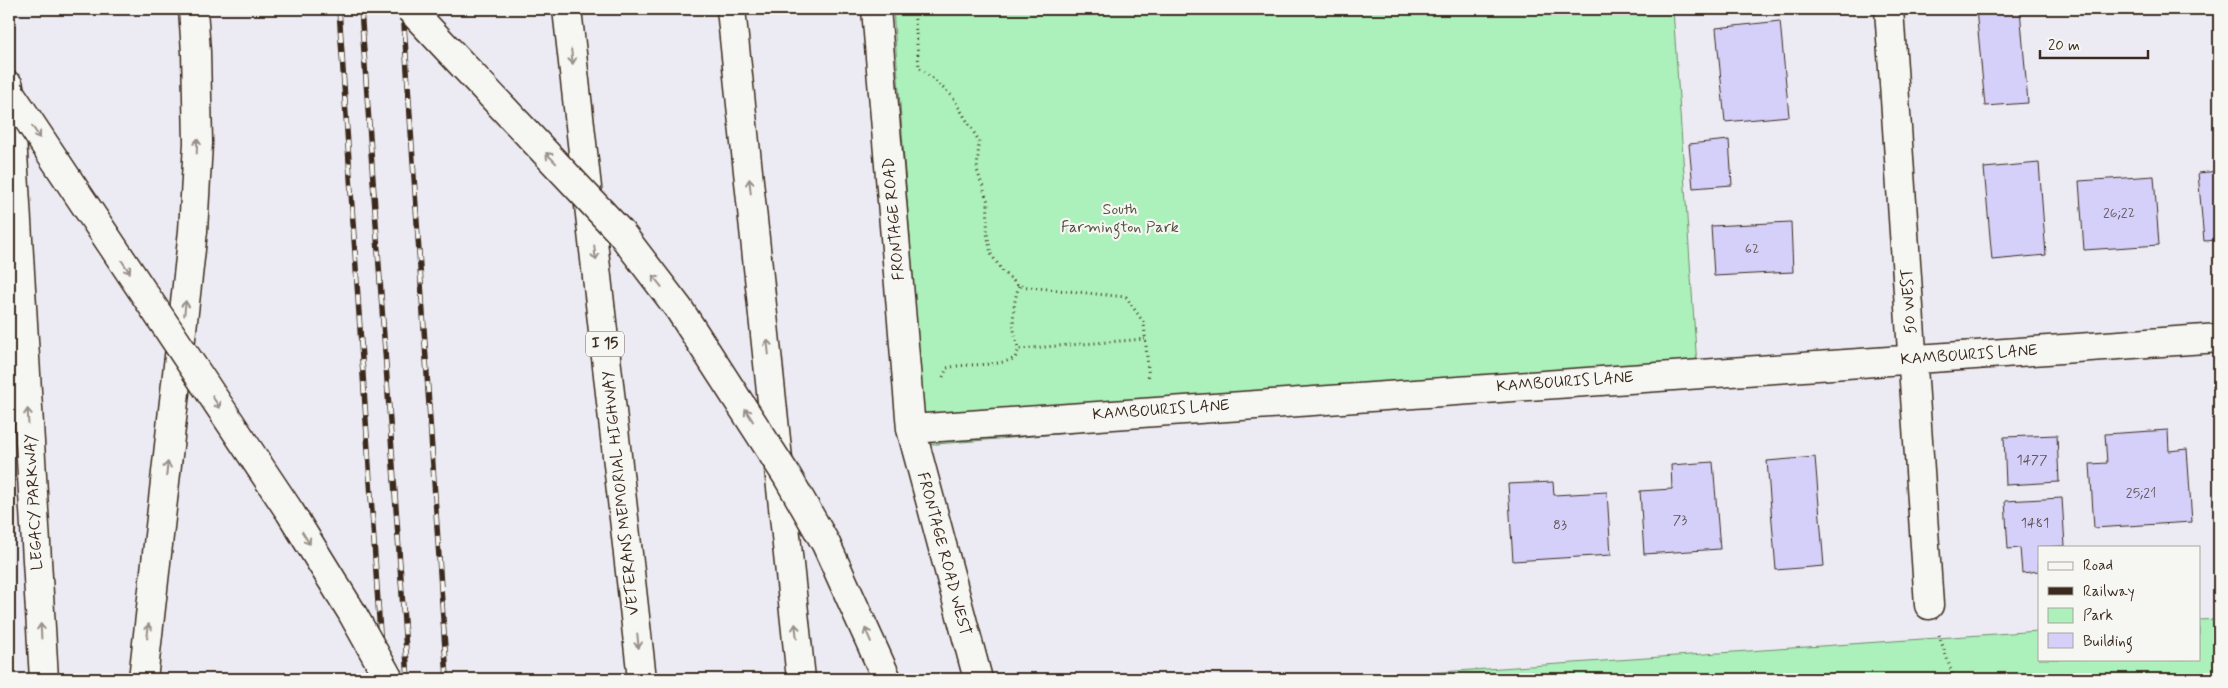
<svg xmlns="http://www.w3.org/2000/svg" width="2228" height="688" viewBox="0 0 2228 688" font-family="Mynerve,sans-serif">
<rect width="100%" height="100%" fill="#ecebf4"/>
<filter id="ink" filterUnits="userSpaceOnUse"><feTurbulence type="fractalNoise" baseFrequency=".02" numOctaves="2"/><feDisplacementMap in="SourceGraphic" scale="10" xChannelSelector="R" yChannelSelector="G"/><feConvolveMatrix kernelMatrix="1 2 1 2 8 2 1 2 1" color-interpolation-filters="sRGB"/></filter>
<g filter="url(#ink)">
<path fill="#acf0bb" stroke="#748d6c" d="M893,9H1673L1698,381L925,445Z
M2219,619V679H1341L2039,631V659H2199V620Z"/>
<path fill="#d5d0f9" stroke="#3b2a1e" d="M1976,9H2020L2028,103L1985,106Z
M1780,21L1789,116L1725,122L1716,28Z
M1729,140L1732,185L1693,188L1689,144Z
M2039,163L2046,255L1992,260L1984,168Z
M2219,171V240L2204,241L2198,173Z
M2154,176L2159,245L2084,250L2079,181Z
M1791,222L1793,272L1714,276L1711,226Z
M2168,430L2169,451L2187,449L2192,522L2094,528L2090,464L2107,463L2105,434Z
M2057,435L2059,482L2006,485L2004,437Z
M1815,457L1824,566L1776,570L1767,461Z
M1713,462L1720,549L1644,554L1640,491L1672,489L1671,465Z
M1553,482L1554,495L1607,492L1611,555L1513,561L1508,484Z
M2062,498L2065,546L2039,547V571L2022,573L2020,548L2008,549L2005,501Z"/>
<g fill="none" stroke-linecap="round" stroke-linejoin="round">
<g stroke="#3b2a1e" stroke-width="31">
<path id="minor" d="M876,9L911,429L978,679
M1889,9L1929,605
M911,429L2219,338"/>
</g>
<g stroke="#3b2a1e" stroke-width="31">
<path id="highway" d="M567,9L642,679
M731,9L801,679
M9,86L44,679
M143,679L193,231L198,143L196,52L193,9"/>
</g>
<path stroke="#3b2a1e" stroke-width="3" stroke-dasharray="1 4" stroke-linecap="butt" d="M914,9L919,67L952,96L979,141L977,170L988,202L987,233L991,254L1003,272L1019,286L1126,297L1144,323L1149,380
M1019,286C1012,305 1011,330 1019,349L1145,339
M943,377L947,368C970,362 994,368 1015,358L1019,349
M1939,635L1954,679"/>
<use href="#minor" stroke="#f6f6f2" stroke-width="28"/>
<use href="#highway" stroke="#f6f6f2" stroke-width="28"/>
<g stroke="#3b2a1e" stroke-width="5.5">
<path id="rail" d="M339,9L383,679
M361,9L408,679
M403,9L447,679"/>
</g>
<use href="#rail" stroke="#f6f6f2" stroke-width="4" stroke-dasharray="11" stroke-linecap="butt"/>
<g stroke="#3b2a1e" stroke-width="31" stroke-linecap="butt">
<path id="highway-bridge" d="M410,9L621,233L679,309L787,476L826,544L887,679
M9,91L290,512L351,611L389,679"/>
</g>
<use href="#highway-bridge" stroke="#f6f6f2" stroke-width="28"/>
</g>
<defs><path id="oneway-shaft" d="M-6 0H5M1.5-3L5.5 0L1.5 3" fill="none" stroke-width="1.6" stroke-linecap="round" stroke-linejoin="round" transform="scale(1.25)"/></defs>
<g stroke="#989088">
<use href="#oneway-shaft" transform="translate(572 57) rotate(84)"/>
<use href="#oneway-shaft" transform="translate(36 132) rotate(56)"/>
<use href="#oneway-shaft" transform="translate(197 146) rotate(-88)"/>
<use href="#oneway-shaft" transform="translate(551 158) rotate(-134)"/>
<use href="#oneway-shaft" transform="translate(750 186) rotate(-96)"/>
<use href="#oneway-shaft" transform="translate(595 253) rotate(84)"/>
<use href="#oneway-shaft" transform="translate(126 267) rotate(56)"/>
<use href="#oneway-shaft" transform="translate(657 281) rotate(-128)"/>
<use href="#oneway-shaft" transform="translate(185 308) rotate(-84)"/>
<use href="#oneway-shaft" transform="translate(768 347) rotate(-96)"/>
<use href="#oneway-shaft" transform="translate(216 402) rotate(56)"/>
<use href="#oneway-shaft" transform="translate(749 415) rotate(-122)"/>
<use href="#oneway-shaft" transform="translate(28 416) rotate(-93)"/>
<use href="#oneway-shaft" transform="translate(167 469) rotate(-84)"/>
<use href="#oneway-shaft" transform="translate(306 538) rotate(58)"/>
<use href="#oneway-shaft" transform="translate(41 631) rotate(-93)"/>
<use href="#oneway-shaft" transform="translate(148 631) rotate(-84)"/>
<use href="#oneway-shaft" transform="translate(796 631) rotate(-96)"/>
<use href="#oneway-shaft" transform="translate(868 635) rotate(-113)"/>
<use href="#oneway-shaft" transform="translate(638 641) rotate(84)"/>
</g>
</g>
<g text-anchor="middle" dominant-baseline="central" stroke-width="4.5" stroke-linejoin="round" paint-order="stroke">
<g font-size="14" fill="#625455">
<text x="2119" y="213">26;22</text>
<text x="1752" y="249">62</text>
<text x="2032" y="460">1477</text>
<text x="2141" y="493">25;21</text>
<text x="1680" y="520">73</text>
<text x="2035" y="523">1481</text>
<text x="1560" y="525">83</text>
</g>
<rect fill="#f6f6f2" stroke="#73675e" stroke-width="1" x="586" y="331.5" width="38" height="25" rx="4"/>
<g font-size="15" font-weight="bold" fill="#3b2a1e">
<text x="605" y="344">I 15</text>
</g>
<g font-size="16" fill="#52523d" stroke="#f6f6f2">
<text x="1120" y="209">South<tspan x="1120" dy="18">Farmington Park</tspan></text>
</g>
<g font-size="16" fill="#3b2a1e" stroke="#f6f6f2">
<text transform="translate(894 219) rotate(-95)">FRONTAGE ROAD</text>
<text transform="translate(1909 301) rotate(-94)">50 WEST</text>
<text transform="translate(1969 355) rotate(-4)">KAMBOURIS LANE</text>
<text transform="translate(1565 382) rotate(-4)">KAMBOURIS LANE</text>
<text transform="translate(1161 410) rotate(-4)">KAMBOURIS LANE</text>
<text transform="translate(621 493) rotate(-96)">VETERANS MEMORIAL HIGHWAY</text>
<text transform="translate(34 502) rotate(-93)">LEGACY PARKWAY</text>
<text transform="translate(944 554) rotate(75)">FRONTAGE ROAD WEST</text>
</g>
</g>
<rect width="2228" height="688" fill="none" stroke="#f6f6f2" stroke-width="30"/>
<rect x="15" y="15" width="2198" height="658" fill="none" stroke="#3b2a1e" stroke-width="2" filter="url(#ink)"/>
<rect x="2038" y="546" width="162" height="115" fill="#f6f6f2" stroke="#aba49d"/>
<rect x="2048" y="562" width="25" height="8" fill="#f6f6f2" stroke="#aba49d"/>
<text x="2083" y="570" font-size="15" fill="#3b2a1e">Road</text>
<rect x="2048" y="587" width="25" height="8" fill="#3b2a1e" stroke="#aba49d"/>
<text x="2083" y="596" font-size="15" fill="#3b2a1e">Railway</text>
<rect x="2048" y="608" width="25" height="15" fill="#acf0bb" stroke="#aba49d"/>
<text x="2083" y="620" font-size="15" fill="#3b2a1e">Park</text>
<rect x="2048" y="633" width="25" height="15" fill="#d5d0f9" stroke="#aba49d"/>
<text x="2083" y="646" font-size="15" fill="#3b2a1e">Building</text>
<path d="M2040 50v8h108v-8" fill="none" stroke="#3b2a1e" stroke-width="2.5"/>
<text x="2048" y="50" font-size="15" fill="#3b2a1e" stroke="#f6f6f2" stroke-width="4" paint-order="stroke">20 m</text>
</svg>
